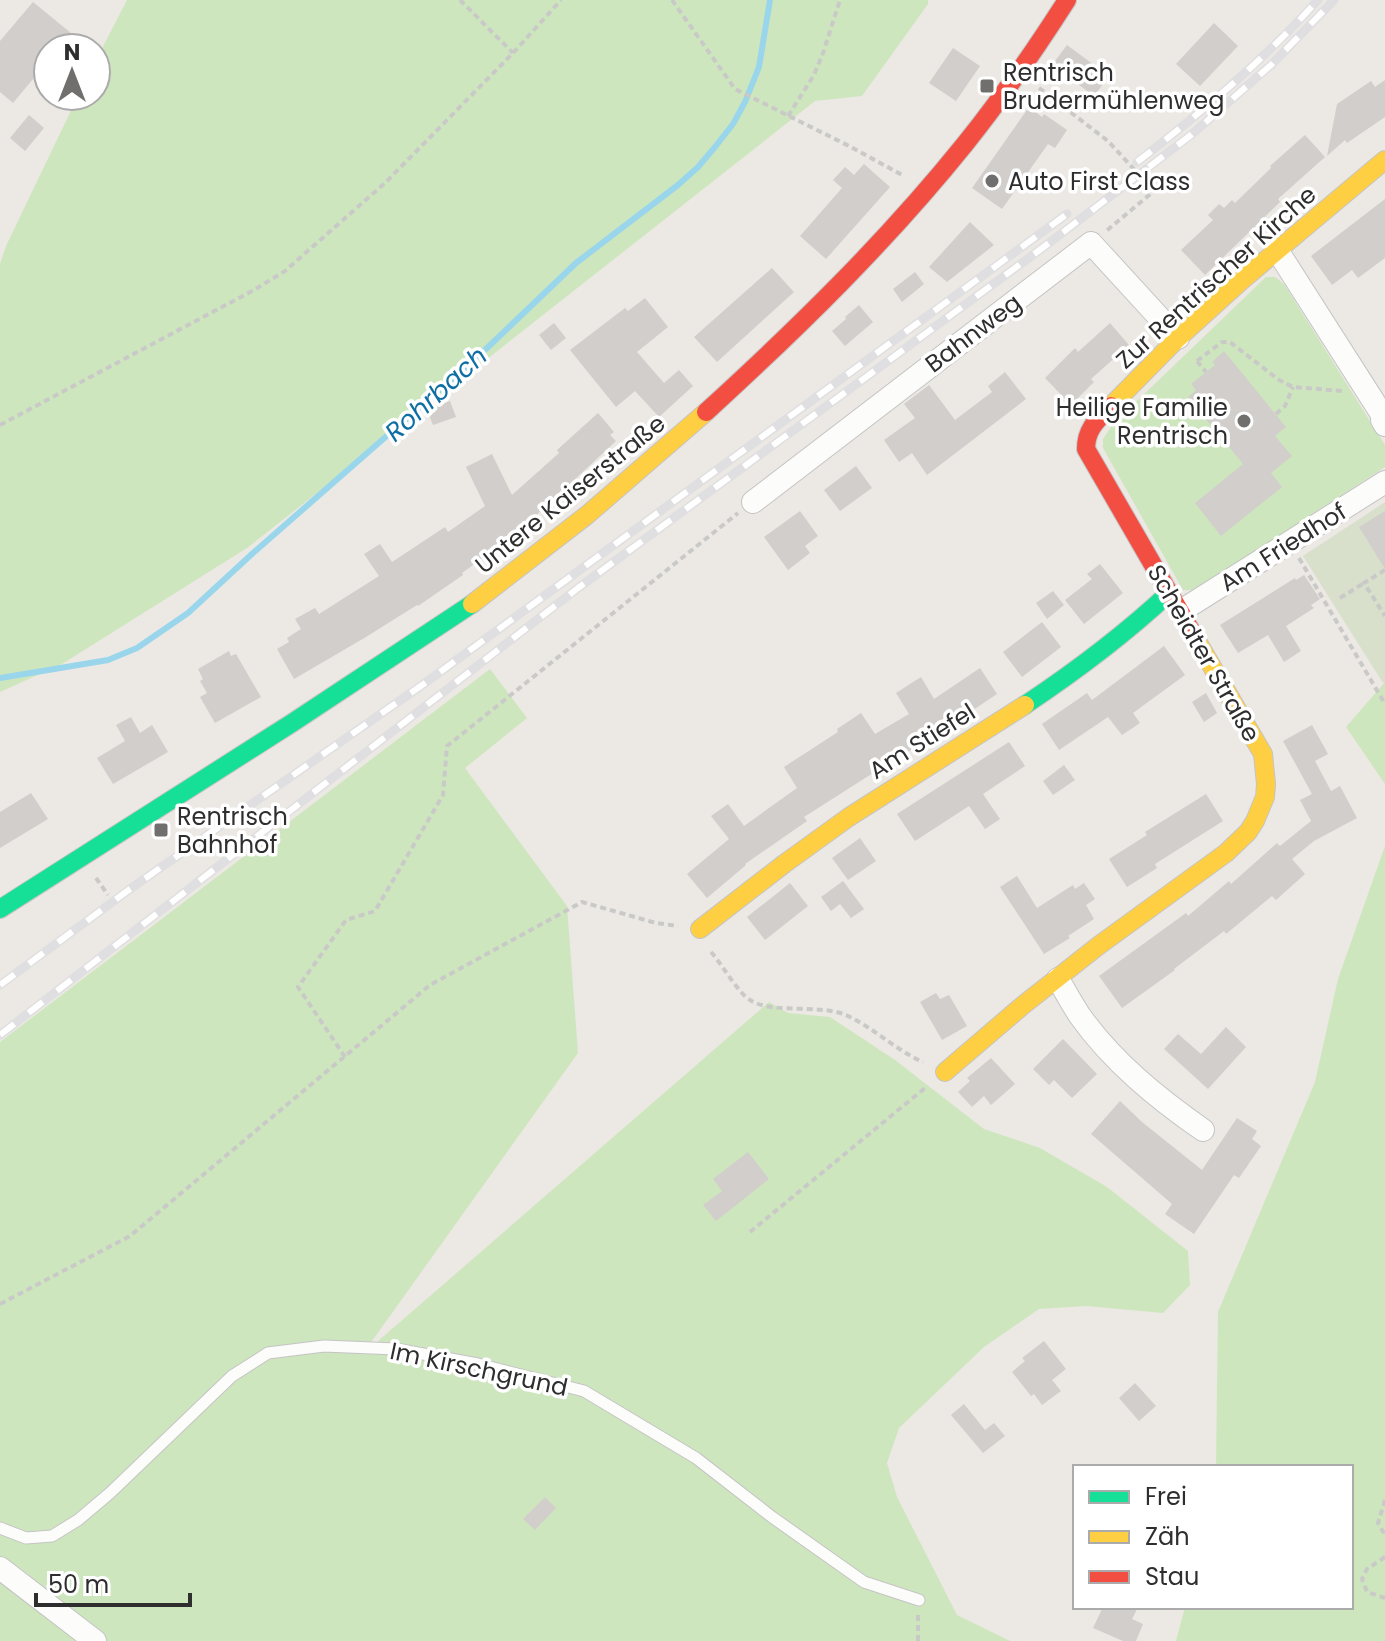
<svg xmlns="http://www.w3.org/2000/svg" width="1385" height="1641" viewBox="0 0 1385 1641" font-family="Poppins,sans-serif">
<rect width="100%" height="100%" fill="#ece8e4"/>
<path fill="#cee6be" d="M127,0H928V4L862,96L815,101L247,548L62,664L0,692V264L6,246L78,96H96V60Z
M1266,277H1275L1284,284L1385,445V467L1196,590H1183L1103,448V439L1113,424Z
M490,669L527,718L465,768L567,906L578,1053L362,1355L769,1002L788,1013L830,1017L895,1060L984,1129L1040,1148L1107,1187L1188,1251L1190,1285L1163,1313L1086,1306L1039,1309L984,1347L899,1428L887,1463L897,1497L957,1615L1010,1641H0V1042Z
M1385,682V784L1346,727Z
M1385,846V1641H1176L1185,1607H1351V1467H1216L1218,1312L1315,1082L1338,979Z"/>
<path fill="#d8e0cc" d="M1385,502V682L1383,683L1303,556Z"/>
<g fill="none" stroke-linecap="round" stroke-linejoin="round">
<path stroke="#99d6ec" stroke-width="6" d="M0,678L108,660L137,648L188,613L253,553L486,349L576,263L678,185L698,167L715,147L733,124L745,102L759,67L770,0"/>
</g>
<path fill="#d1cecb" d="M33,2L71,33L59,48H48V61L13,103L0,92V41Z
M1214,23L1238,46L1200,86L1176,64Z
M1067,45L1109,76L1094,96L1052,65Z
M953,48L980,66L956,101L929,83Z
M1385,80V117L1347,143L1345,140L1327,156L1337,104L1371,81L1375,87Z
M1029,107L1042,117L1044,114L1067,130L1055,148L1048,144L1002,209L972,188Z
M29,115L44,128L25,151L10,138Z
M1305,135L1325,157L1278,199L1280,202L1205,275L1181,250L1213,220L1208,215L1219,204L1224,208L1232,200L1235,203L1271,168L1270,166Z
M864,164L890,187L826,259L800,236L842,188L833,180L845,167L854,175Z
M1385,199V258L1358,278L1352,270L1332,285L1311,256Z
M970,222L994,245L947,282L929,267Z
M772,268L794,292L717,362L694,337Z
M915,272L924,284L902,302L893,289Z
M645,298L668,327L637,352L664,383L679,370L693,386L659,417L635,391L616,407L570,350L625,308L628,311Z
M859,305L873,322L845,346L832,331L846,319L845,317Z
M554,323L566,338L551,350L539,335Z
M1110,323L1129,345L1091,379L1094,382L1071,405L1045,378L1075,348L1078,352Z
M1224,351L1286,427L1275,436L1292,456L1271,473L1282,487L1221,536L1195,503L1243,464L1188,397L1196,390L1191,384L1215,365L1212,362Z
M1005,372L1026,399L927,475L912,453L899,462L884,440L915,418L904,404L929,385L955,420L992,392L988,386Z
M450,401L456,417L433,425L427,410Z
M598,413L614,432L610,435L616,441L516,534L462,573L463,575L418,606L417,605L366,637L294,679L277,649L289,642L287,638L301,629L295,619L315,608L319,614L379,576L364,554L380,544L392,562L445,527L448,532L485,506L466,467L492,454L512,495L559,453L557,450Z
M856,466L872,488L840,511L824,490Z
M800,511L818,536L805,546L810,553L788,570L764,537Z
M1385,511V569L1359,527Z
M1100,564L1123,593L1084,624L1065,600L1092,579L1087,574Z
M1304,575L1320,599L1311,605L1314,608L1286,626L1301,651L1284,662L1268,635L1238,653L1220,625L1295,578L1296,580Z
M1053,591L1064,605L1047,619L1036,603Z
M1042,622L1061,647L1022,677L1003,652Z
M1164,646L1185,675L1133,713L1140,723L1122,735L1108,717L1059,750L1042,724L1087,693L1092,700Z
M229,651L231,656L236,654L261,697L215,723L200,697L207,693L200,681L203,679L198,669Z
M980,668L997,694L930,739L884,766L804,817L807,821L745,864L746,865L707,898L687,874L729,839L711,816L728,804L744,826L797,788L784,767L838,732L837,729L861,713L875,734L909,714L896,693L921,677L934,699Z
M1206,693L1217,713L1204,722L1192,702Z
M131,717L140,733L152,725L168,752L113,784L97,758L125,741L116,725Z
M1312,725L1328,754L1315,761L1331,791L1340,786L1357,818L1314,841L1292,859L1305,874L1276,900L1272,896L1226,934L1224,931L1174,969L1175,970L1122,1008L1099,976L1186,913L1188,916L1229,881L1231,884L1277,843L1280,846L1311,821L1300,800L1312,794L1283,741Z
M1009,742L1025,766L983,794L1000,819L985,829L969,806L915,841L897,814Z
M1064,765L1075,780L1053,795L1043,781Z
M31,793L48,819L0,848V812Z
M1206,794L1223,821L1155,864L1157,868L1127,887L1109,859L1147,835L1145,832Z
M860,838L876,861L848,880L832,858Z
M1017,876L1037,908L1073,885L1075,889L1084,883L1095,899L1086,905L1094,919L1068,936L1070,938L1044,954L1000,887Z
M843,881L864,909L851,918L840,904L831,911L821,897Z
M790,883L808,906L765,940L747,917Z
M936,993L940,999L949,995L967,1026L942,1040L920,1002Z
M1226,1027L1246,1047L1208,1089L1164,1049L1178,1034L1201,1054Z
M1063,1039L1097,1074L1072,1098L1054,1080L1049,1085L1033,1069Z
M991,1058L1015,1084L991,1105L984,1096L972,1107L958,1092L970,1081L967,1078Z
M1120,1101L1142,1122L1202,1170L1237,1118L1257,1131L1252,1139L1261,1146L1239,1178L1234,1175L1194,1234L1165,1214L1172,1204L1091,1134Z
M748,1152L769,1179L716,1221L703,1205L722,1191L713,1179Z
M1044,1341L1066,1369L1052,1380L1061,1391L1042,1405L1034,1394L1031,1396L1012,1372L1025,1361L1022,1358Z
M1135,1383L1156,1406L1139,1421L1119,1398Z
M964,1404L985,1430L994,1423L1005,1436L983,1453L951,1415Z
M545,1497L556,1508L535,1530L523,1519Z
M1103,1607H1138L1132,1619L1143,1624L1136,1641H1123L1093,1628Z"/>
<g fill="none" stroke-linecap="round" stroke-linejoin="round">
<g stroke="#c5c4c5" stroke-width="13">
<path id="lane" d="M0,1528L26,1538L52,1536L78,1520L110,1493L232,1376L268,1353L324,1346L396,1349L478,1364L584,1391L696,1458L772,1517L864,1582L919,1600"/>
</g>
<g stroke="#c5c4c5" stroke-width="24">
<path id="street" d="M1277,250L1383,416L1382,420L1385,425
M753,502L1091,243L1178,338
M1181,611L1385,482
M1058,979C1065,991 1072,1004 1080,1016C1113,1062 1157,1098 1203,1130
M0,1568L95,1641"/>
</g>
<g stroke="#c5c4c5" stroke-width="20">
<path id="fast" d="M1025,705C1076,671 1124,635 1169,593
M0,909L292,723L472,604"/>
</g>
<g stroke="#c5c4c5" stroke-width="20">
<path id="slow" d="M1111,406L1178,338L1242,280L1385,160
M472,604L587,515L706,412
M700,929L784,864L849,817L1025,705
M945,1072L1022,1006L1098,946L1226,853L1248,832L1255,821L1265,797L1266,784L1263,754L1197,641"/>
</g>
<g stroke="#c5c4c5" stroke-width="20">
<path id="jam" d="M1111,406C1097,420 1086,429 1086,449L1197,641
M706,412C798,328 887,241 965,144C1002,98 1035,50 1067,0"/>
</g>
<path stroke="#c9c9c8" stroke-width="4" stroke-dasharray="6 4" stroke-linecap="butt" d="M460,0L513,53
M672,0L735,89L849,146L904,176
M1039,88L1108,141L1154,191L1105,232
M788,116L814,75L823,53L840,0
M1197,361L1222,342H1230L1279,380L1293,387L1342,391
M1197,361L1206,372
M1276,414L1285,406L1293,387
M0,425L254,290L285,271L385,183L513,53L561,0
M1299,558L1385,704
M1385,570L1364,583L1385,616
M1340,598L1364,583
M96,878L108,895
M711,952C722,964 738,993 750,1000C773,1015 822,1003 848,1016C875,1029 896,1050 923,1062
M345,1057L298,987L346,920L375,911L443,795L447,746L738,513
M750,1232L925,1088
M0,1304L130,1236L430,985L582,902L656,923L678,926
M1385,1500L1378,1523L1385,1535
M1385,1557L1367,1569L1362,1579L1367,1592L1385,1598
M918,1641V1614"/>
<use href="#lane" stroke="#fcfcfb" stroke-width="11"/>
<use href="#street" stroke="#fcfcfb" stroke-width="22"/>
<use href="#fast" stroke="#16e098" stroke-width="18"/>
<use href="#slow" stroke="#ffcf43" stroke-width="18"/>
<use href="#jam" stroke="#f24e42" stroke-width="18"/>
<g stroke="#dfdfe1" stroke-width="9">
<path id="rail" d="M1137,162C1201,113 1264,60 1318,0
M0,985L130,889L425,683L1067,214
M0,1035L578,588L1041,249L1191,135L1271,65L1334,0"/>
</g>
<use href="#rail" stroke="#fff" stroke-width="6" stroke-dasharray="18" stroke-linecap="butt"/>
</g>
<g fill="#706f6e" stroke="#fff" stroke-width="3">
<rect x="979" y="78" width="16" height="16" rx="4"/>
<circle cx="992" cy="181" r="8"/>
<circle cx="1244" cy="421" r="8"/>
<rect x="153" y="822" width="16" height="16" rx="4"/>
</g>
<g text-anchor="middle" dominant-baseline="central" stroke-width="7" stroke-linejoin="round" paint-order="stroke">
<g font-size="24" fill="#2e2e2e" stroke="#fff" text-anchor="start">
<text x="1003" y="72">Rentrisch<tspan x="1003" dy="28">Brudermühlenweg</tspan></text>
<text x="1008" y="181">Auto First Class</text>
<text x="1228" y="407" text-anchor="end">Heilige Familie<tspan x="1228" dy="28">Rentrisch</tspan></text>
<text x="177" y="816">Rentrisch<tspan x="177" dy="28">Bahnhof</tspan></text>
</g>
<g font-size="24" fill="#2e2e2e" stroke="#fff">
<text transform="translate(1216 277) rotate(-42)">Zur Rentrischer Kirche</text>
<text transform="translate(973 333) rotate(-37)">Bahnweg</text>
<text transform="translate(570 494) rotate(-39)">Untere Kaiserstraße</text>
<text transform="translate(1283 547) rotate(-32)">Am Friedhof</text>
<text transform="translate(1204 653) rotate(60)">Scheidter Straße</text>
<text transform="translate(922 741) rotate(-32)">Am Stiefel</text>
<text transform="translate(479 1369) rotate(12)">Im Kirschgrund</text>
</g>
<g font-size="26" font-style="italic" fill="#0d6fa3" stroke="#fff">
<text transform="translate(436 394) rotate(-42)">Rohrbach</text>
</g>
</g>
<rect x="1073" y="1465" width="280" height="144" fill="#ffffff" stroke="#ababab" stroke-width="2"/>
<rect x="1089" y="1491" width="40" height="12" fill="#16e098" stroke="#ababab" stroke-width="2"/>
<text x="1145" y="1505" font-size="24" fill="#2e2e2e">Frei</text>
<rect x="1089" y="1531" width="40" height="12" fill="#ffcf43" stroke="#ababab" stroke-width="2"/>
<text x="1145" y="1545" font-size="24" fill="#2e2e2e">Zäh</text>
<rect x="1089" y="1571" width="40" height="12" fill="#f24e42" stroke="#ababab" stroke-width="2"/>
<text x="1145" y="1585" font-size="24" fill="#2e2e2e">Stau</text>
<g transform="translate(72 72)"><circle r="38" fill="#ffffff" stroke="#ababab" stroke-width="2"/>
<path d="M0-6L14 30L0 20L-14 30Z" fill="#706f6e"/>
<text y="-12" font-size="22" font-weight="bold" text-anchor="middle" fill="#2e2e2e">N</text>
</g>
<path d="M36 1593v12h154v-12" fill="none" stroke="#2e2e2e" stroke-width="4"/>
<text x="48" y="1593" font-size="24" fill="#2e2e2e" stroke="#ffffff" stroke-width="6" paint-order="stroke">50 m</text>
</svg>
